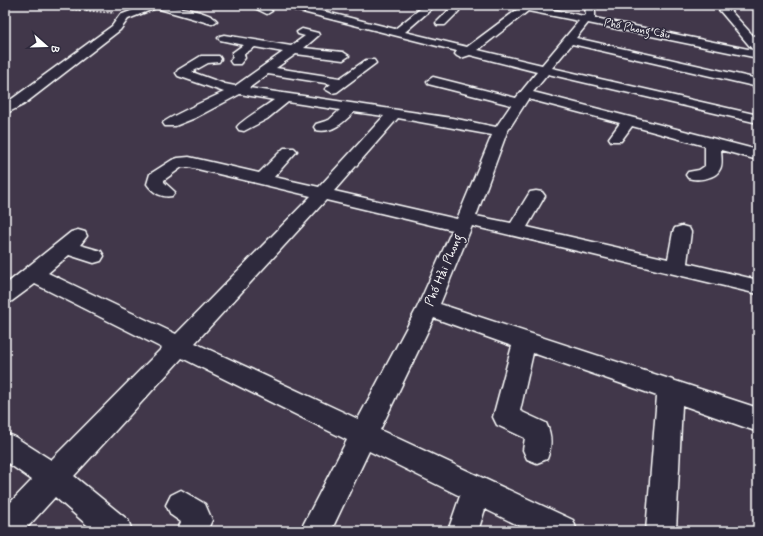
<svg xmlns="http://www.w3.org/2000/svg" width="763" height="536" viewBox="0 0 763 536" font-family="Mynerve,sans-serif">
<rect width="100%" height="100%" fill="#41374a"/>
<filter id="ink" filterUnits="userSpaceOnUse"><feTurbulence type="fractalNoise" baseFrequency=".025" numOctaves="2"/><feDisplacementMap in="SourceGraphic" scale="8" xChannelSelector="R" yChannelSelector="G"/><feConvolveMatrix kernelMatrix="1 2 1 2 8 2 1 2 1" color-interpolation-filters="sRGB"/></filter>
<g filter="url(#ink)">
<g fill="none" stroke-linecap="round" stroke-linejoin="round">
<g stroke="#fff" stroke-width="3">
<path id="minor" d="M147,5C162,5 208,9 217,21L212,24L156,8L128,19L120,30L23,105L5,114V104L112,26L120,15Z
M249,5H262L272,11L267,14Z
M281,5H298L395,29L425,5H436L405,32L467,47L518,9L510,5H530L584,16L586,15L585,5H595V18L753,50L715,5H725L758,41V58L588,23L576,38L758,79V87L572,44L552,68L758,115V123L548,74L533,92L758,150V160L721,150C721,155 723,164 720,169C716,179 697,181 688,178L686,175L688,172L699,170L705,166V146L632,126L621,141H611L609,138L620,123L528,99L507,132L476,216L511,223L530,192L536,191L542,192L545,196L527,227L668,259L673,232L675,228L682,226L689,228L691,232L687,263L758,280V294L472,226L440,304L758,408V432L682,405L676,531H646L657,396L533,353L520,411L546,423C552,435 552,446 547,459L537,463L527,459L523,450L525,438L497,425L493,417L512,346L434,318L380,430L573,520L577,531H530L485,509L478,531H448L460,496L369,451L331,531H300L347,440L182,358L74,476L128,520L132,531H94L55,497L24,531H5V508L32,480L5,461V433L15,437L51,460L162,348L35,284L12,301L5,304V285L71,232L78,230L85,232L87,236L80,245L101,251L104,256L101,261L94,263L69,255L48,273L176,334L311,196L189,167H182L164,180V182L175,192L172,196C162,198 153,193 147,184L150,174L172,160L178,158L189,157L259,173L284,148H294L297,151L274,177L319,187L384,116L354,112C344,122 332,134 316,130L314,127L316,124L329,120L340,110L288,102L267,119L244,131L239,130L237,127C241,121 266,106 274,100L240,94L195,118L175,126H165L163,123C165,119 215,96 224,92L178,76L176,73L178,70L201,56H219L221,59L219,62L208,63L192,72L225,84L235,86L283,52L255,47L244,54L245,58L240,64H232L230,61L233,57L232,53L243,45L220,40L218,38L220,36L224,35L291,46L305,36L298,34L297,32L302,29L318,33L319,35L304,48L343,52L349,56L343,60L296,54L276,68L340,78L366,60H374L376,63L337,92L332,93L325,89L331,84L268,74L249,88L452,118L496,127L511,105L428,84L427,81L433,77L516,98L537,72L470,55L461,58L457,56L455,54L457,51L283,7ZM528,11L579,21L542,65L478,50ZM398,118L492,135L457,219L334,191ZM326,200L452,230L417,308L358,419L195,343Z
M449,5H459L457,8L459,11L445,25H437L436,23L449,10L447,8Z
M181,490L205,504L212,520L207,531H177L181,522L171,515L166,505L171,495Z"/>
</g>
<path stroke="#fff" stroke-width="1.5" stroke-dasharray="2 1.5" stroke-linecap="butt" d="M23,5L114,13"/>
<use href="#minor" fill="#2f2a3d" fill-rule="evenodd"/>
</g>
</g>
<g text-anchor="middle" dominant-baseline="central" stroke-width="3" stroke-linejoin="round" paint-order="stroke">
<g font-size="11" fill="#fff" stroke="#2f2a3d">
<text transform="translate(637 29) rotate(11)">Phố Phong Cầu</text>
</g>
<g font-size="13" fill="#fff" stroke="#2f2a3d">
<text transform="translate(444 270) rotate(-67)">Phố Hải Phong</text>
</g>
</g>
<rect width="763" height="536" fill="none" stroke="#2f2a3d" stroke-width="20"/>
<rect x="10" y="10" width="743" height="516" fill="none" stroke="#fff" stroke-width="1.5" filter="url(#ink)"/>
<g transform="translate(46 46) rotate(110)" stroke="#2f2a3d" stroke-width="3" paint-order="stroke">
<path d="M0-3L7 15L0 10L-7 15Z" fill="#ffffff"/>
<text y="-6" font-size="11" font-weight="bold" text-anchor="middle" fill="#ffffff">B</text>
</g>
</svg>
